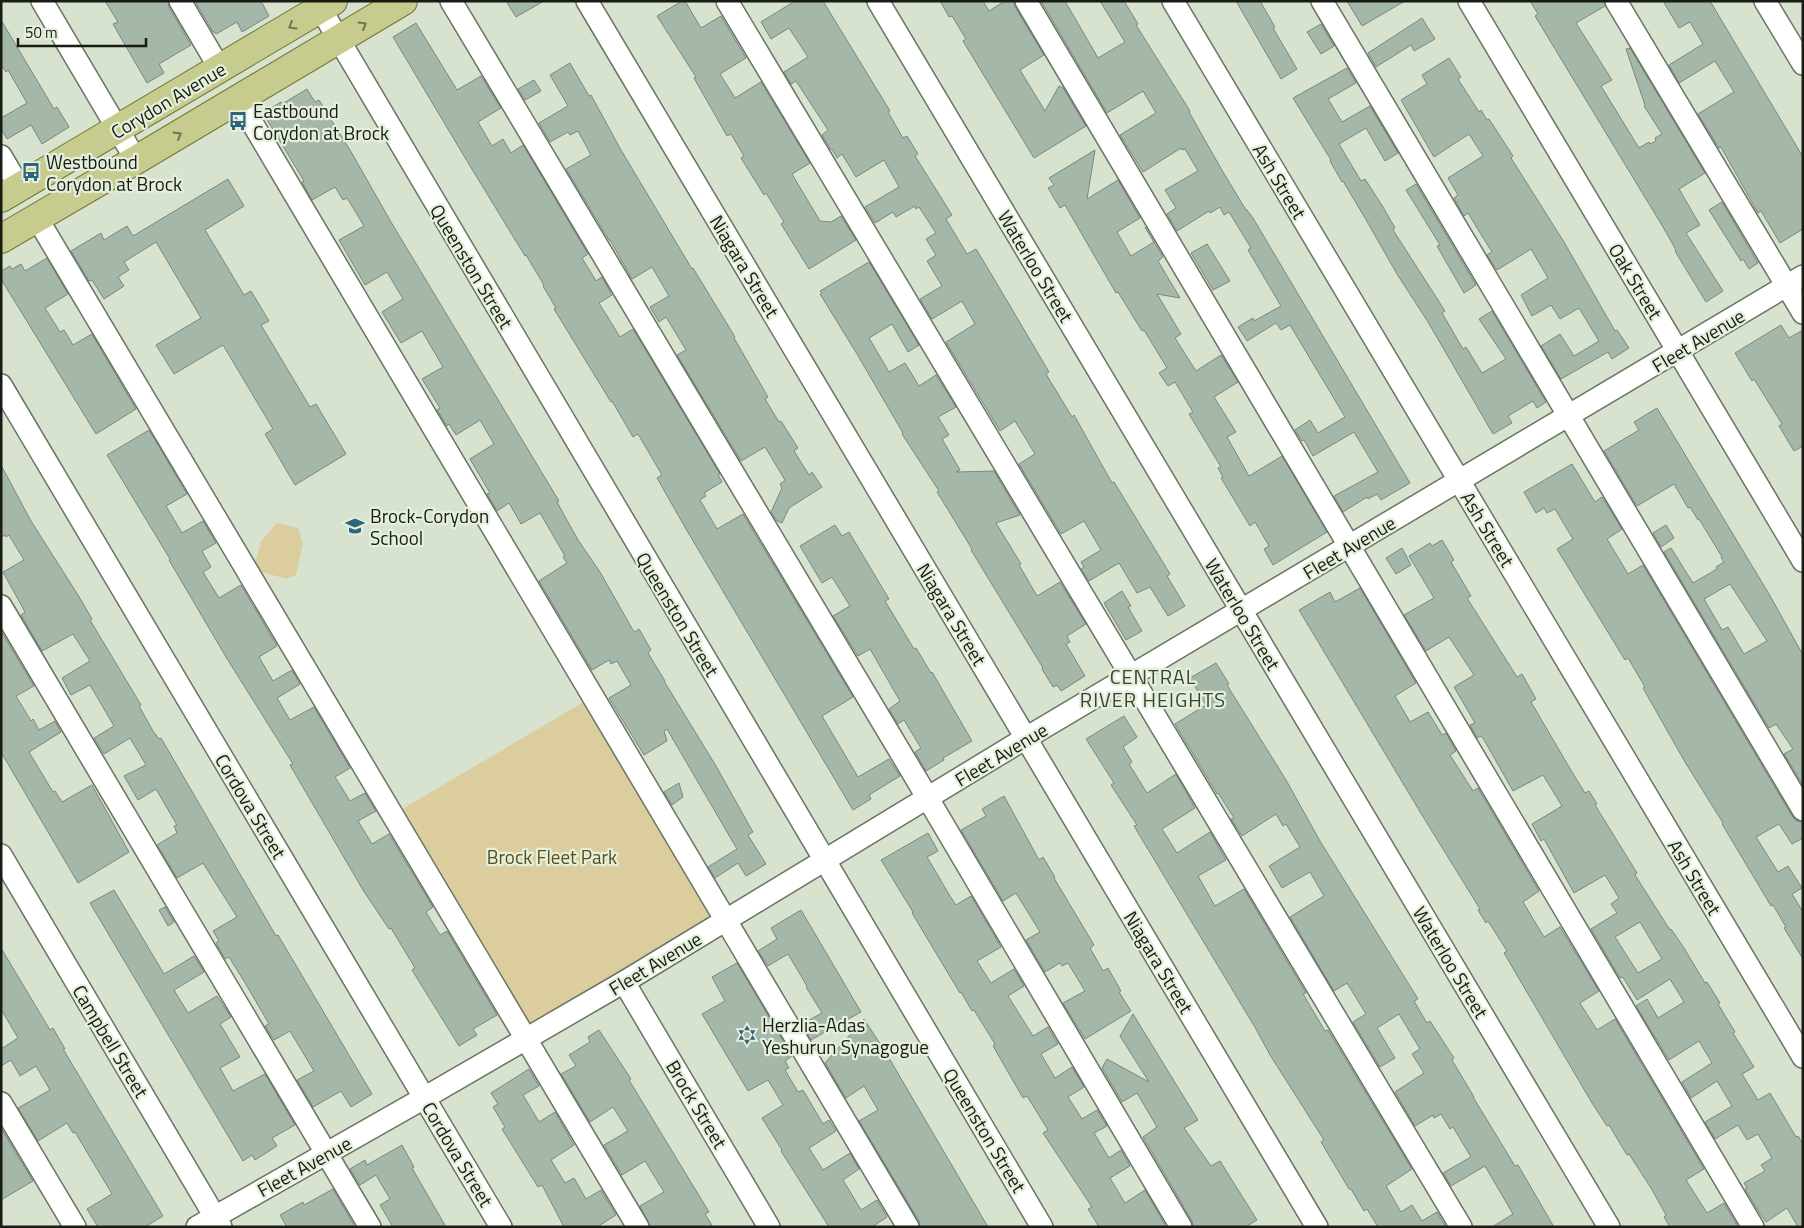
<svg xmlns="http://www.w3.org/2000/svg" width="1804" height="1228" viewBox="0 0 1804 1228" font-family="'Titillium Web',sans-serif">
<rect width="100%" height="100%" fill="#d7e3cf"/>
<path fill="#dccd9f" d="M277,523L298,528L303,543L296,575L287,579L261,572L255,564L261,541Z
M592,697L725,921L527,1039L392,815Z"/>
<path fill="#a4b7a9" stroke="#788a7c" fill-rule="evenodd" d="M105,1H168L169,7L191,45L159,64L164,73L147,83L113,24L118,22Z
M195,1H261L269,16L242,32L237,22L216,34L214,32H213Z
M506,1H544L516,17Z
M682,1H685L701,28L721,16L746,58L720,74L735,98L761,82L810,163L792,174L820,221L831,222L841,216L856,240L809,269L781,224L784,222L766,193L764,195L741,158L744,156L731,134L727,136L694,78L696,77L657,16Z
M795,1H823L890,111L888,112L903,138L907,136L918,154L915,156L952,215L946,219L967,254L976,249L990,272L1049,372L1046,374L1072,417L1074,415L1112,483L1114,482L1170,574L1167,576L1185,606L1168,616L1150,587L1137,593L1119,563L1089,581L1081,569L1084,567L1081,562L1101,550L1084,521L1061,534L1019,464L1035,454L1015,421L1000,431L946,342L975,324L962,301L932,319L920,299L942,286L927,261L936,255L926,239L936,233L919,207L916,209L915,206L896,217L893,212L875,223L865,207L899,187L884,160L856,177L842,154L837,158L832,149L831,150L822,135L828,130L796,81L791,84L784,72L808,57L789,28L771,39L761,22Z
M940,1H983L989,11L1005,1H1014L1015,7L1044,55L1020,70L1045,111L1059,86L1063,88L1086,126L1034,158L980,69L963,41L966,39L952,16L949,17Z
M1041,1H1065L1098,58L1125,42L1100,1H1124L1138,24L1136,25L1190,111L1189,112L1223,172L1246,210H1247L1253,218L1410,483L1381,500L1377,494L1368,499L1367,497L1343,512L1334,496L1378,472L1354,432L1313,456L1304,440L1302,441L1295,430L1310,420L1318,433L1345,417L1290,325L1281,330L1276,323L1247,341L1238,327L1253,318L1254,321L1281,306L1248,250L1251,248L1229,212L1224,215L1220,207L1210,213L1209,211L1177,231L1167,214L1176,208L1165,190L1198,171L1185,149L1182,150L1181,148L1143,172L1120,135L1156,113L1143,91L1107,113Z
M1236,1H1260L1275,27L1273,28L1297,69L1281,79Z
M1347,1H1405L1362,26Z
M1530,1H1604L1605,6L1576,23L1612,80L1601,86L1639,148L1649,142L1650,144L1656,141L1655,138L1662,134L1644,106L1645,105L1626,49L1630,48L1705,173L1679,189L1700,225L1686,233L1723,291L1706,302L1675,251L1676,250L1663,227L1535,16L1538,14Z
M1663,1H1710L1803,157V229L1780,243L1761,211L1758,213L1721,147L1719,148L1698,114L1734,92L1715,61L1679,83L1669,65L1703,44L1690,22L1679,28Z
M1422,18L1435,39L1414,51L1411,45L1376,67L1368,53Z
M1,20L54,109L57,107L69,127L42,144L31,125L7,139L1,129V118L27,103L8,70L6,72L1,65Z
M416,23L457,90L481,76L501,108L478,122L492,146L503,139L511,153L523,145L588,254L582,258L596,281L602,277L612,295L599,303L620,337L633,329L720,474L718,475L722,482L704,493L706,496L700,500L717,529L743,514L853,697L822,716L858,777L889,759L900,776L869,795L871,799L853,810L686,529L657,478L662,475L638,434L633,437L612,401L611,402L554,309L556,308L543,286L544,285L526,255L525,256L467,161L393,37Z
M1321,24L1334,46L1321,54L1307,32Z
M1449,58L1461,77L1458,79L1479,112L1481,110L1487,120L1489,119L1513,156L1511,158L1564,242L1615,331L1617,330L1629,348L1612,359L1608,352L1561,379L1541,346L1560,334L1574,356L1599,341L1579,308L1560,319L1551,305L1532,316L1521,295L1548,278L1531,249L1497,270L1487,255L1492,252L1482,236L1468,213L1464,216L1454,198L1458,195L1448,178L1483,156L1469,134L1434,157L1401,100L1427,84L1422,75Z
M570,63L589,96L591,95L621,150L692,269L693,268L735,337L734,338L768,397L765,399L779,422L781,421L798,448L794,451L809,475L812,472L822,487L789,508L782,523L777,521L771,512L782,488L780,484L785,480L765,447L741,461L677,355L686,350L666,317L659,322L650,307L669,296L652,267L632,279L610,240H609L566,169L591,155L578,131L570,135L568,132L550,142L539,123L568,106L550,75Z
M1347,68L1356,83L1328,99L1342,122L1370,106L1398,153L1385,161L1366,128L1339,144L1361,181L1365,179L1383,207L1395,228L1393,230L1445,311L1442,313L1463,349L1466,347L1482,373L1506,359L1479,319L1492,311L1546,402L1537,408L1533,401L1508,416L1512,423L1493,434L1428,322L1397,274L1365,218L1343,181L1342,182L1330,161L1331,160L1293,98Z
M534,80L541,91L525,100L518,89Z
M307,89L315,102L319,100L350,150L391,222L559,501L557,502L578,540L600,572L634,632L639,629L651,650L648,653L665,681H664L716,766L749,825L753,832L748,835L766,864L746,876L738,863L715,878L708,867L737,849L667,729L664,731L667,741L644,755L609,698L631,685L617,661L611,664L609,660L592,670L539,581L567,563L563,557L565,556L540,513L521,524L509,503L497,511L487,494L490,493L470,459L494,444L480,420L456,435L449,424L447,426L437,410L440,408L422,379L443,367L422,331L401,343L382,312L403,299L387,272L365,285L339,240L364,226L347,198L343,200L335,187L312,200L302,182L304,181L263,113L281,102L282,104Z
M1095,150L1087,199L1118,180L1140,218L1117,232L1131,256L1154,242L1145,227L1163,257L1158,261L1180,298L1157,294L1181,334L1175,338L1196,371L1221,355L1238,382L1214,397L1236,432L1227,437L1249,476L1282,456L1327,532L1273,565L1264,549L1269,546L1255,522L1250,526L1221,478L1223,477L1218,468L1221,467L1189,414L1193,412L1175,382L1168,386L1159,373L1167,368L1144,330L1142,331L1118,292L1116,293L1065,205L1060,208L1048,188L1054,185L1049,178Z
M228,179L244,206L205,230L244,295L251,291L269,321L261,325L310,407L316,404L346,454L295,485L265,434L273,429L223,345L174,374L156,345L201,318L156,242L124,262L129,270L118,277L124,286L104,299L92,280L89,281L71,251L101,233L104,240L127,226L133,236Z
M1416,184L1476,285L1464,293L1437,246L1440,245L1406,190Z
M1722,202L1758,263L1749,269L1743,259L1741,261L1709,210Z
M1207,244L1230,281L1213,290L1191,253Z
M47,258L68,294L45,308L60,332L64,330L73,345L92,334L136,409L96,434L1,279V271L10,266L12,269L21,264L25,271Z
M869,262L919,345L908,352L892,324L869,338L889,372L905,363L919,386L936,375L956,407L938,417L949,435L942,439L960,470L956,472L994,471L1020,515L996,523L1021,564L1019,565L1037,596L1060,582L1086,624L1067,636L1070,642L1066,644L1085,676L1061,691L1057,685L1053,687L1042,669L1043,668L971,550L972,549L937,492L939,491L902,434L903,433L857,354L820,294L822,293L820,291Z
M1781,325L1789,338L1803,330V446L1794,451L1779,426L1782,424L1754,379L1752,381L1735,353Z
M1657,408L1769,594L1803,655V785L1784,754L1793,749L1776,724L1769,728L1664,552L1671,548L1693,583L1717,569L1716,567L1724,562L1721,558L1722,557L1699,519L1698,520L1690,507L1688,508L1674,484L1637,506L1604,451L1639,430L1634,422ZM1730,584L1767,641L1744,654L1728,627L1722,630L1704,599Z
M149,430L187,494L166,506L182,533L203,521L216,543L202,551L211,567L203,572L219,598L241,585L277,646L259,657L273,681L292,670L300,684L277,698L290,720L314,707L350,768L335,777L350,801L365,793L376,811L358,821L372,844L389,834L433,907L426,912L440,935L447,931L497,1015L473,1029L477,1035L459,1046L412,970L415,968L391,928L389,929L363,890L290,765L293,764L226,657L169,560L170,559L107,455Z
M1572,464L1595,502L1602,497L1622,529L1607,539L1628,574L1643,565L1792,816L1796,821L1803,822V838L1792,844L1779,824L1756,837L1778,872L1788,866L1802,888L1792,894L1803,912V959L1784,928L1786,927L1773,905L1771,906L1722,824L1723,823L1685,762L1643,688L1645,687L1628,658L1625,660L1557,549L1573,539L1555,509L1547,513L1544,508L1536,513L1524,492Z
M1,465L31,521L78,595L92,619L90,620L141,705L139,706L153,731L159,739L161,738L276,936L278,935L372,1094L351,1107L341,1091L313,1107L297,1080L314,1071L290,1031L274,1040L265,1026L269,1024L247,986L229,957L225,959L216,943L219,941L213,931L237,917L203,863L177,878L157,845L177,833L174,826L177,825L156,789L138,800L124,776L146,765L130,738L104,754L94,738L114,726L90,685L71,695L62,678L90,661L73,634L42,651L21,615L25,612L3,572L24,560L9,535L6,537L5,535L1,537Z
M835,525L842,536L849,532L889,599L885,601L914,649L916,648L931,673L932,672L972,741L943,758L944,760L926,771L915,752L921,748L904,720L898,724L889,709L900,701L870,649L858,656L833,616L850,606L832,577L822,583L800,546Z
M1666,525L1674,538L1661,547L1653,533Z
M1442,540L1454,560L1451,562L1471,596L1467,598L1517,677L1522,674L1536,699L1531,702L1572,772L1585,793L1589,791L1597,804L1595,805L1637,873L1635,875L1670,930L1671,929L1684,948L1705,983L1707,982L1720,1003L1718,1004L1735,1032L1733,1033L1754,1067L1742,1074L1758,1100L1770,1093L1796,1137L1798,1136L1803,1144V1227H1798L1787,1208L1766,1222L1759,1212L1745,1189L1747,1188L1744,1183L1765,1171L1761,1165L1772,1158L1758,1134L1747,1140L1738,1125L1715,1139L1705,1122L1732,1106L1717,1081L1691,1098L1682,1082L1712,1063L1699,1041L1669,1060L1636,1006L1647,999L1658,1018L1684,1002L1670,979L1637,1000L1624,979L1622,977L1620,978L1591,929L1617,913L1611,904L1619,898L1605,875L1574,893L1544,839L1541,841L1532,824L1562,806L1543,775L1513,791L1483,738L1480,736L1477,738L1470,725L1475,723L1454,687L1474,675L1449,637L1426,651L1404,615L1434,598L1409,556L1430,543L1432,546ZM1640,922L1662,959L1638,973L1615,937Z
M1402,548L1411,565L1396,574L1386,558Z
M1360,588L1416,683L1395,696L1410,722L1428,712L1442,735L1446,733L1456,751L1450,755L1473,791L1478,788L1539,891L1523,902L1544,937L1560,927L1599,991L1580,1003L1597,1030L1615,1019L1704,1169L1686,1180L1707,1213L1724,1203L1737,1225L1735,1227H1670L1664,1217L1666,1215L1651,1188L1629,1154L1627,1155L1609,1125L1607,1126L1592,1103L1504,953L1507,951L1488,921L1486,923L1478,910L1480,909L1422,815L1299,610L1330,592L1335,602Z
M1122,591L1131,606L1128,607L1142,631L1126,640L1104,603Z
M1,631L34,686L16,696L31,721L33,719L39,730L55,721L61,732L29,752L53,792L55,791L62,802L92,785L129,852L78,883L1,752Z
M1216,663L1229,684L1227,685L1286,780L1320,841L1418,999L1414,1001L1427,1023L1430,1021L1454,1058L1452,1060L1474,1097H1473L1515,1166L1518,1165L1554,1227H1492L1513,1214L1485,1166L1451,1186L1443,1173L1471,1157L1453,1127L1450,1129L1441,1114L1434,1118L1433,1115L1415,1126L1395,1092L1424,1073L1412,1054L1420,1049L1399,1014L1377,1028L1395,1058L1380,1067L1353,1022L1366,1014L1347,983L1334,991L1290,917L1324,896L1310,872L1282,888L1269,866L1300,847L1286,824L1283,826L1276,814L1242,836L1231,819L1234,818L1218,793L1217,794L1175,724L1206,705L1190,678Z
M1124,716L1137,737L1123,747L1132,762L1129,764L1147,793L1176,774L1195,808L1162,829L1177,853L1210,832L1226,860L1198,876L1215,906L1244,889L1306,993L1303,994L1325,1031L1328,1030L1412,1169L1386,1186L1401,1212L1412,1205L1422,1221L1437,1212L1446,1227H1378L1367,1209L1364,1211L1351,1189H1349L1321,1142L1324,1140L1270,1055L1256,1029L1134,826L1137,825L1111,785L1114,783L1086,739Z
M679,783L683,797L672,805L664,792Z
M1004,796L1039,860L1043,857L1055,877L1054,878L1094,945L1090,948L1103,971L1108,968L1121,991L1119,992L1131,1011L1085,1039L1063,1003L1085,991L1068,963L1062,966L1060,963L1045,972L1026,940L1040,932L1016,893L1003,901L961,830L986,816L982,809Z
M928,833L938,851L927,857L950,896L956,905L971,896L1001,947L977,961L991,983L1014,969L1024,986L1008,996L1033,1036L1048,1027L1058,1044L1041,1054L1055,1078L1072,1067L1084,1087L1068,1097L1082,1119L1097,1110L1107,1126L1094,1133L1109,1158L1121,1150L1130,1166L1110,1178L1125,1203L1145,1190L1165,1225L1162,1227H1099L1088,1209L1092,1207L1043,1133L1048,1130L1027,1096L1023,1098L993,1046L995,1044L974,1010L972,1011L961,992L960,993L912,913L913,912L881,860Z
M114,890L164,974L194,956L204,972L174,990L188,1013L217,996L231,1017L220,1024L240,1057L220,1068L233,1091L265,1074L295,1125L272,1138L277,1146L255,1160L252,1155L243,1161L90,903Z
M165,907L174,922L168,926L159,910Z
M801,910L861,1012L811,1040L802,1024L822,1013L806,987L807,986L788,954L768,966L758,951L777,939L771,928Z
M1,948L50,1030L53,1028L65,1049H63L163,1216L145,1227H98L87,1209L112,1194L75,1132L73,1133L67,1123L38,1141L18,1108L50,1090L36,1066L20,1076L11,1060L1,1066V1049L18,1038L1,1009Z
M737,963L792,1056L785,1061L789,1068L785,1070L798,1092L803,1090L823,1124L829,1120L836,1131L809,1148L823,1170L850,1153L859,1169L843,1180L861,1210L877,1200L887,1217L872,1227H829L781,1151L782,1150L762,1118L783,1105L768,1080L748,1091L702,1014L725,1001L712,977Z
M1133,1014L1198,1120L1184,1128L1211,1166L1220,1161L1257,1220L1245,1227H1193L1192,1221L1143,1137L1157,1127L1137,1093L1122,1102L1102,1068L1107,1059L1149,1082L1120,1036Z
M864,1019L886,1053L988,1227H920L919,1221L859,1121L878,1110L864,1086L846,1098L825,1063Z
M599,1030L631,1079L629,1080L709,1212L705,1214L713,1227H650L640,1206L664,1192L645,1161L622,1175L604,1145L628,1131L613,1107L590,1122L561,1074L576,1066L569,1055L590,1042L588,1037Z
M529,1069L539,1086L523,1095L539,1122L555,1112L574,1145L551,1160L565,1183L574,1178L586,1199L601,1190L616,1215L597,1227H564L542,1185L538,1187L502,1129L505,1127L493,1107L498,1104L491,1093Z
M1,1128L33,1181L1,1200Z
M402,1145L414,1167L412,1168L446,1227H393L380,1205L390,1199L376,1175L360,1185L350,1169L365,1160L367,1165Z
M333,1189L355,1227H287L280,1215L303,1202L304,1205Z"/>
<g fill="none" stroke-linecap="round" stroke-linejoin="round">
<g stroke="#6a7462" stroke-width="24">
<path id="minor" d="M42,1L136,160
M180,1L220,69
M316,1L1042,1227
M451,1L917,780L1181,1227
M587,1L1317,1227
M727,1L1461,1227
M878,1L1609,1227
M1026,1L1753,1227
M1173,1L1803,1057
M1322,1L1803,810
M1469,1L1803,561
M1616,1L1803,313
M1765,1L1803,64
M238,99L908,1227
M1,156L20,188
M37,218L638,1227
M1,385L501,1227
M1,606L370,1227
M1,855L221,1227
M624,982L769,1227
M1,1103L75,1227
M197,1227L424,1098L624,982L1026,738L1803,276"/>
</g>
<g stroke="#717732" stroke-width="30">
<path id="major" d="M1,198L333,1
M1,239L136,160L403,1"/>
</g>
<use href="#minor" stroke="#fff" stroke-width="21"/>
<use href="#major" stroke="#c7cb8d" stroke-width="28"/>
</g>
<defs><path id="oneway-chevron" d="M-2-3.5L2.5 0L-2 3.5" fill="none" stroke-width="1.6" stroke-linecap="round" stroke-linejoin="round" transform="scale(1.25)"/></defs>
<g stroke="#707451">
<use href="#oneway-chevron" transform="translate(363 25) rotate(-31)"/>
<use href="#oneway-chevron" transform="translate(292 26) rotate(149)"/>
<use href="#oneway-chevron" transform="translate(178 135) rotate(-31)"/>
</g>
<defs>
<g id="bus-bare" transform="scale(1.5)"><path d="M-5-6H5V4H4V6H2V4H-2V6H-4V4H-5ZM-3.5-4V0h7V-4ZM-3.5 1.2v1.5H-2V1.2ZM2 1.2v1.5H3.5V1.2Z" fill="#2d647f" stroke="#e4f0dc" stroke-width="2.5" paint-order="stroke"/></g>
<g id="school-bare" transform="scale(1.5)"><path d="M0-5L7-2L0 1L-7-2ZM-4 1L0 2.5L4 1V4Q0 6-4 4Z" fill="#2d647f" stroke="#e4f0dc" stroke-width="2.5" paint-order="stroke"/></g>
<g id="synagogue-bare" transform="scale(1.5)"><path d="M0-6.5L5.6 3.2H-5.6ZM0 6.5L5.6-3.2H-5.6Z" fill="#2d647f" stroke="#e4f0dc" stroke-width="2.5" paint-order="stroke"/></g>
</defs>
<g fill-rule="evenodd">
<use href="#bus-bare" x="238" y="121"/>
<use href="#bus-bare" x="31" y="172"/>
<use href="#school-bare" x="355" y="526"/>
<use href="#synagogue-bare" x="747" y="1035"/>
</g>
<g text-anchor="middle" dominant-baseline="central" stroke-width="4.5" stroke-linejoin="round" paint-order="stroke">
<g font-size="19" fill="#181c15" stroke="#e4f0dc">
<text transform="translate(168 100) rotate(-31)">Corydon Avenue</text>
<text transform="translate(1280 181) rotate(59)">Ash Street</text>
<text transform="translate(472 266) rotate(59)">Queenston Street</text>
<text transform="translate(745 266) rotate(59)">Niagara Street</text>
<text transform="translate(1036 266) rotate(59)">Waterloo Street</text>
<text transform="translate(1636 281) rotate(59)">Oak Street</text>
<text transform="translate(1698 340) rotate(-31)">Fleet Avenue</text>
<text transform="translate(1488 529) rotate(59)">Ash Street</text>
<text transform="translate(1349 547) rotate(-31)">Fleet Avenue</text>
<text transform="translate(678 614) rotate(59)">Queenston Street</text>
<text transform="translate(952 614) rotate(59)">Niagara Street</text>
<text transform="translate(1243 614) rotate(59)">Waterloo Street</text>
<text transform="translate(1001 754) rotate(-31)">Fleet Avenue</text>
<text transform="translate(251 806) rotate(59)">Cordova Street</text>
<text transform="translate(1695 877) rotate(59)">Ash Street</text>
<text transform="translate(1159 962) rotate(59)">Niagara Street</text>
<text transform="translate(1451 962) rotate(59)">Waterloo Street</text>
<text transform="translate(655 963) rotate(-31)">Fleet Avenue</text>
<text transform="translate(111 1041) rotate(59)">Campbell Street</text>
<text transform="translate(697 1104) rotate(59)">Brock Street</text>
<text transform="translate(985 1130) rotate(59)">Queenston Street</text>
<text transform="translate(458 1154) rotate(59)">Cordova Street</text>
<text transform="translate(304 1166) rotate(-29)">Fleet Avenue</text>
</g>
<g font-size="19" fill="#181c15" stroke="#e4f0dc" text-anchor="start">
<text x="253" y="110">Eastbound<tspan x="253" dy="22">Corydon at Brock</tspan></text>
<text x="46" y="161">Westbound<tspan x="46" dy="22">Corydon at Brock</tspan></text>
<text x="370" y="515">Brock-Corydon<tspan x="370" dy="22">School</tspan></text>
<text x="762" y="1024">Herzlia-Adas<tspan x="762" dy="22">Yeshurun Synagogue</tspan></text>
</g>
<g font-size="19" fill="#5b4c19" stroke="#e4f0dc">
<text x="552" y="856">Brock Fleet Park</text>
</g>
<g font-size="20" letter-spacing="1" fill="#3a4333" stroke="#e4f0dc">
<text x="1153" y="676">CENTRAL<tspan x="1153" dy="23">RIVER HEIGHTS</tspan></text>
</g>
</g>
<rect width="1804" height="1228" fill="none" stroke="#181c15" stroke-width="5"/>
<path d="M18 38v8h128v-8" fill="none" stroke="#181c15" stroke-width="2.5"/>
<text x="25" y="38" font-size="15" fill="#181c15" stroke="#e4f0dc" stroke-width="4" paint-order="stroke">50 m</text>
</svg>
